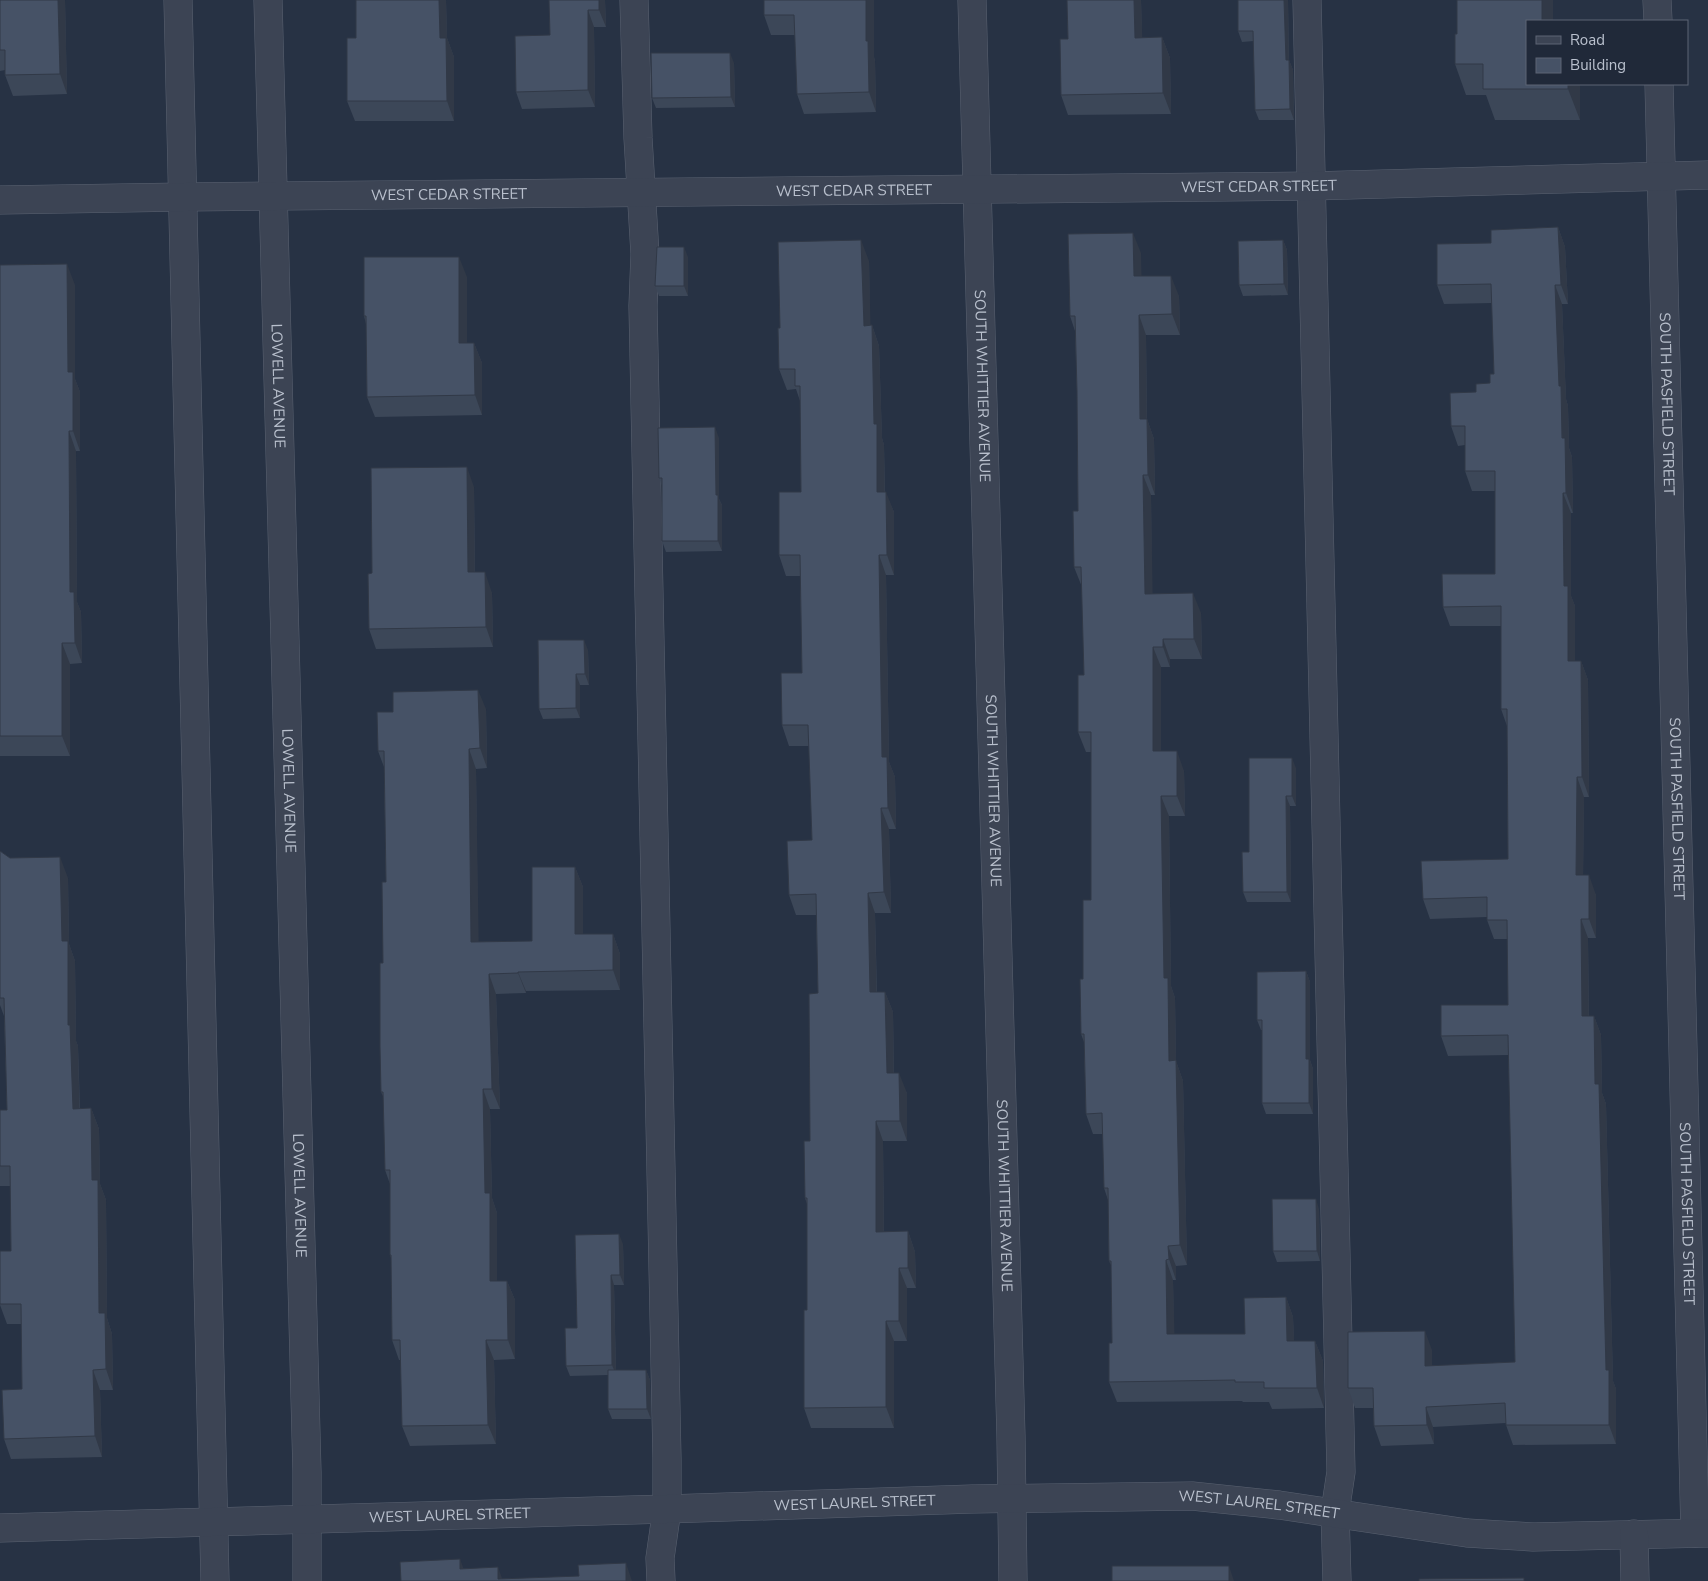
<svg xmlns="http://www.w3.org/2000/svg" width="1708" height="1581" viewBox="0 0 1708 1581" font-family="'Nunito Sans',sans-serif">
<rect width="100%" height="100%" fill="#273244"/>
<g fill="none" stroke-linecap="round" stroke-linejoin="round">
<g stroke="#5a6271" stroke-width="29">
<g id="minor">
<path d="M178,0L215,1581"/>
<path id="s1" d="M268,0L307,1472V1581"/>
<path d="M634,0L638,138L645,254L643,306L667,1459V1509L660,1558L661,1581"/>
<path id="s2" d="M972,0L1011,1437L1013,1581"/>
<path d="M1307,0L1341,1472L1335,1512L1337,1581"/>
<path d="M1657,0L1658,21"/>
<path id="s3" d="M1659,84L1695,1533"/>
<path id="s4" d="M0,200L184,197L1312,186L1708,175"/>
<path id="s5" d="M0,1528L667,1509L972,1499L1192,1496L1279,1505L1467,1533L1533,1537L1708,1533"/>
<path d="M1634,1534L1635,1581"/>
</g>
</g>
<use href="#minor" stroke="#3c4454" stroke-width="28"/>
</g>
<path fill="#3c4758" d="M0,0H65L67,94L13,96L5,75V70L0,71Z
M356,0H446L447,38L454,57V121H355L347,101L356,38Z
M549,0H605L606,27H594L595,107L522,109L516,92L550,35Z
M874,0V57L875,61L876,112L804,114L797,94L795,35H771L764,15Z
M1067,0H1141L1142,38L1162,37L1170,58L1171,114L1068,115L1061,95L1068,39Z
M1238,0H1288L1289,60L1293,70L1294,120H1259L1255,110L1254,41L1242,42L1238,31Z
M1457,0H1553V21H1527L1580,84V120H1495L1486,95H1466L1455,64L1457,34Z
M734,63L735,107L656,108L652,98Z
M1558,227L1565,247L1568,304H1562L1566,399L1568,406L1569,448L1572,457L1573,513H1571V596L1575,606V661H1581L1588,680L1589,797H1584L1583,875L1596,895V938H1588L1589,1016H1594L1601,1035L1602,1093L1606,1104L1613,1381L1616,1389V1444L1513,1445L1506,1425V1423L1433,1427L1434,1444L1381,1446L1374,1426L1373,1408H1355L1348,1388L1432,1350V1366L1515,1362L1509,1055L1448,1056L1441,1036L1508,1005V939H1494L1487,920V917L1430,919L1423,899L1508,859L1507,726L1501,709V626H1450L1443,607L1495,574V491H1472L1465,471V445L1458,446L1451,426L1476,392L1490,383L1494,374L1492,303L1444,304L1437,285L1491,243Z
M1283,240L1287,250L1288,295L1243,296L1239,285Z
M1141,253V276L1179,296L1180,335H1146L1147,419L1154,439L1155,495H1151L1152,594L1201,613L1202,659H1170V667H1161V751L1184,771L1185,816H1169L1171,986L1175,998L1176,1061L1183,1081L1187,1265L1176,1266V1280H1173L1174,1334H1245L1286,1297L1293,1317L1294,1341H1315L1323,1361L1324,1408L1272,1409L1269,1402H1243L1242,1401L1117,1402L1109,1382L1112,1343L1111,1265L1109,1261L1108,1200L1104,1188L1103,1134H1093L1086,1114L1084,1042L1081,1034L1083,979L1091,900V752H1086L1078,732L1084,675L1082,587L1074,567L1078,511L1077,391L1075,331L1070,316Z
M688,257V296H659L655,286Z
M869,261L870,325H872L879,346L882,438L884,445L885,492L894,512V575H886L889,762L895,777L896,829H889L891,913H875L877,992H885L893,1012L894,1073L907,1093V1141H883L884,1232L908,1231L915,1252L916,1288H907V1341H894V1428H811L804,1408L807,1310V1204L805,1198L810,1141L818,993L816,915H796L789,895L812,840L809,746H789L782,725L802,673L800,576H786L779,555L801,492L800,401L796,389L787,390L779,369L780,328Z
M0,265L75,285V379L80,392V451H76L77,602L81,612L82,663L70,664V756H0Z
M467,277V343H474L482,363V415L375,417L367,397L366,324L364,316Z
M719,438V499L722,505V551L666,552L662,541V486L659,478Z
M474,487L475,572L492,593L493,647L376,649L369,629L372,573Z
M588,650L589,685H580V718L543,719L539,709Z
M486,709L487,768L476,769L478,942L532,941L575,867L583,887V934H613L620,954V990L526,991V993L496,994L500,1109H490L492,1198L497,1213V1281H507L515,1300V1359L494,1360L496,1444L410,1446L402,1426L401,1360H399L392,1340L391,1258L390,1255V1184L385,1170L384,1098L381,1092L383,963L386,882L384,767L378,751L393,712Z
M1296,768V806H1290L1291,902H1247L1243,892Z
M0,851L10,858L68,878L69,944L75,961L76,1041L78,1046L80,1108H91L99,1129L100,1184L106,1200L107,1318L112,1334L113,1390H100L102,1457L11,1459L4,1439L22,1389L21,1324H7L0,1305V1251H11L10,1186H0V1110H7L4,1016L0,1005Z
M1306,971L1310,982V1060L1313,1069V1114H1266L1262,1103V1030H1261L1257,1020Z
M1319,1209L1320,1261L1277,1262L1273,1251Z
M623,1244L624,1285H614L616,1370H646L650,1380L651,1419H612L608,1409V1375L570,1376L566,1366Z"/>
<path fill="#313947" d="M58,0H65L67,94L60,74Z
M439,0H446L447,38L454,57V121L447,101L440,38Z
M599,0H605L606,27L599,10Z
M866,0H874V57L875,61L876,112L869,92L866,41Z
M1134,0H1141L1143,58L1135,38Z
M1284,0H1288L1289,70L1286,60Z
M1542,0H1553V21H1542Z
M588,10L594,27L595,107L588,90Z
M1162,37L1170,58L1171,114L1163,93Z
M730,53L734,63L735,107L731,97Z
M1289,60L1293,70L1294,120L1290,109Z
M1568,84H1580V120L1568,89Z
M1558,227L1565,247L1568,304L1561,285Z
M1133,233L1141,253L1142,296L1134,276Z
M861,240L869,261L871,346L864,326Z
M1283,240L1287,250L1288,295L1284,284Z
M684,247L688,257V296L684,286Z
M459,257L467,277V364L459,343Z
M67,264L75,285V379L80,392V451L73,431L68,372Z
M1171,276L1179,296L1180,335L1172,314Z
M1555,285L1562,304L1566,399L1568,406L1569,448L1572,457L1573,513L1566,493L1559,386Z
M1139,315L1146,335L1147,439L1140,419Z
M872,325L879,346L882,438L884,445L885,512L877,492L874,424Z
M474,343L482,363V415L475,395Z
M1147,419L1154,439L1155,495L1148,475Z
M715,427L719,438V499L722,505V551L718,541L716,495Z
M69,431L76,451L77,602L81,612L82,663L75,643L70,592Z
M467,467L474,487L475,593L468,572Z
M1143,475L1151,495L1153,615L1145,594Z
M886,492L894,512V575L887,555Z
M1563,493L1571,513V596L1575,606V680L1568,661L1564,586Z
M879,555L886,575L889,762L895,777L896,829L888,808L882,757Z
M485,572L492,593L493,647L486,627Z
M1193,593L1201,613L1202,659L1194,639Z
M1163,639L1170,659V667L1163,647Z
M584,640L588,650L589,685L585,674Z
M62,643L70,664V756L62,736Z
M1153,647L1161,667V771L1153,751Z
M1581,661L1588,680L1589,797L1582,777Z
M576,674L580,685V718L576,708Z
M478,690L486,709L487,768L480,748Z
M469,749L476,769L479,962L471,942Z
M1177,751L1184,771L1185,816L1177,796Z
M1292,758L1296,768V806L1292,796Z
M1577,777L1584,797L1583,895L1576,875Z
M1161,796L1169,816L1171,986L1175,998L1176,1061L1183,1081L1187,1265L1180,1245L1164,978Z
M1286,796L1290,806L1291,902L1287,892Z
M881,808L889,829L891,913L884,892Z
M60,857L68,878L69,944L75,961L76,1041L78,1046L80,1129L73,1109L68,1025L62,941Z
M575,867L583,887V954L575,934Z
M1589,875L1596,895V938L1589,919Z
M868,893L875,913L877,1012L870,992Z
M1581,919L1588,938L1589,1035L1582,1016Z
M613,934L620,954V990L613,970Z
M1306,971L1310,982V1060L1313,1069V1114L1309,1103L1306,1059Z
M518,972L526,991V993L518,973Z
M489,974L496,994L500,1109L492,1089Z
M885,992L893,1012L894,1093L887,1073Z
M1594,1016L1601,1035L1602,1093L1606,1104L1613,1381L1616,1389V1444L1609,1425L1606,1370L1595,1084Z
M899,1073L907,1093V1141L900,1121Z
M483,1089L490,1109L492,1198L497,1213V1301L490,1281L485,1193Z
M91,1108L99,1129L100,1184L106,1200L107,1318L112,1334L113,1390L106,1369L99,1313L92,1180Z
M876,1121L883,1141L884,1252L876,1232Z
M1316,1199L1319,1209L1320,1261L1317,1251Z
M908,1231L915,1252L916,1288L908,1268Z
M619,1234L623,1244L624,1285L620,1275Z
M1168,1246L1176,1266V1280L1169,1259Z
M1166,1260L1173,1280L1175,1354L1167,1334Z
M899,1268L907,1288V1341L899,1321Z
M611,1275L614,1285L616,1375L612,1365Z
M507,1281L515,1300V1359L508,1340Z
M1286,1297L1293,1317L1295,1361L1287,1341Z
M886,1321L894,1341V1428L886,1407Z
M1425,1331L1432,1350V1386L1425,1366Z
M486,1340L494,1360L496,1444L488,1425Z
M1315,1341L1323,1361L1324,1408L1317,1388Z
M93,1370L100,1390L102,1457L95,1436Z
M646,1370L650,1380L651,1419L647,1409Z
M1426,1407L1433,1427L1434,1444L1427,1425Z
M460,1559L467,1578L460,1569Z
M626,1563L632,1581H626Z
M1229,1566L1234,1581H1229Z
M498,1567L503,1581L498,1579Z"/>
<path fill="#465266" stroke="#313947" d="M0,0H58L60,74L5,75V50H0Z
M356,0H439L440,38H446L447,101H347V38H356Z
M549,0H599V10H588V90L516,92L515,36L550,35Z
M764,0H866V41H868L869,92L797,94L794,15H764Z
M1067,0H1134L1135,38L1162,37L1163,93L1061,95L1060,39H1068Z
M1238,0H1284L1286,60H1289L1290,109L1255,110L1253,31H1238Z
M1457,0H1542V21H1527V84H1568V89H1483V64H1455V34H1457Z
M651,53H730L731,97L652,98Z
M1558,227L1561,285H1555L1559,386H1561L1562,438H1565L1566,493H1563L1564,586H1568V661H1581L1582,777H1577L1576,875H1589V919H1581L1582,1016H1594L1595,1084H1599L1606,1370H1609V1425H1506L1505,1403L1426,1407L1427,1425L1374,1426L1373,1388H1348V1332L1425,1331V1366L1515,1362L1508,1035L1441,1036V1005H1508L1507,920H1487V897L1423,899L1421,861L1508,859L1507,709H1501V606L1443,607L1442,574H1495V471H1465V426H1451L1450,393L1476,392V384L1490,383V374H1494L1491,284L1437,285V244L1491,243V230Z
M1133,233L1134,276H1171L1172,314L1139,315L1140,419H1147L1148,475H1143L1145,594L1193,593L1194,639H1163V647H1153V751H1177V796H1161L1164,978H1168L1169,1061L1176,1060L1180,1245L1168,1246L1169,1259L1166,1260L1167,1334H1245L1244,1298L1286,1297L1287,1341H1315L1317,1388H1264V1382H1235V1380L1109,1382V1343H1112L1111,1261H1109L1108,1188H1104L1102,1113L1086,1114L1084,1034H1081L1080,979H1083V900H1091V732H1078V675H1084L1081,567H1074L1073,511H1078L1077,391L1075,316H1070L1068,234Z
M861,240L864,326L872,325L874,424H877V492H886L887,555H879L882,757H887L888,808H881L884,892L868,893L870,992H885L887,1073H899L900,1121H876V1232L908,1231V1268H899V1321H886V1407L804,1408V1310H807V1198H805L804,1141H810L809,994L818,993L816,894L789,895L787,841L812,840L808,725H782L781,673H802L800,555H779V492H801L800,386H795V369H779L778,328H780L778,242Z
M1283,240L1284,284L1239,285L1238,241Z
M657,247H684V286H655Z
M364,257H459V343H474L475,395L367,397L366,316H364Z
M67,264L68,372H73V431H69L70,592H74L75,643H62V736H0V265Z
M715,427L716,495H718V541H662V478H659L658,428Z
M467,467L468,572H485L486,627L369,629L368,574L372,573L371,468Z
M538,640H584L585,674H576V708L539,709Z
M478,690L480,748L469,749L471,942L532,941V867H575V934H613V970L518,972V973L489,974L492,1089H483L485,1193H490V1281H507L508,1340H486L488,1425L402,1426L400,1340H392L391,1255H390V1170H385L383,1092H381L380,1047V963H383L382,882H386L384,751H378L377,712H393V692Z
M1249,758H1292V796H1286L1287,892H1243L1242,852H1249Z
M0,851L10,858L60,857L62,941H68V1025H70L73,1109L91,1108L92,1180H98L99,1313H105L106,1369L93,1370L95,1436L4,1439L2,1390L22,1389L21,1304H0V1251H11L10,1166H0V1110H7L4,998H0Z
M1306,971V1059H1309V1103H1262V1020H1257V972Z
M1272,1199H1316L1317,1251H1273Z
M619,1234L620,1275H611L612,1365L566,1366L565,1328H577L575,1235Z
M608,1370H646L647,1409H608Z
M460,1559V1569L498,1567V1579L579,1576L578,1565L626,1563V1581H401L400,1562Z
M1112,1566H1229V1581H1112Z
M1524,1578V1581H1419V1579Z"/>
<g text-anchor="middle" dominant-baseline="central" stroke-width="4" stroke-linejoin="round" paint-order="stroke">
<g font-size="15" fill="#b9c0cd" stroke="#202939">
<text stroke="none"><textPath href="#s4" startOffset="1259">WEST CEDAR STREET</textPath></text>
<text stroke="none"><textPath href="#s4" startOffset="854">WEST CEDAR STREET</textPath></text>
<text stroke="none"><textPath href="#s4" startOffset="449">WEST CEDAR STREET</textPath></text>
<text stroke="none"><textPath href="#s1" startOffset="386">LOWELL AVENUE</textPath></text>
<text stroke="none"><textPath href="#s2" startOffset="386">SOUTH WHITTIER AVENUE</textPath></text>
<text stroke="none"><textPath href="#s3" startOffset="320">SOUTH PASFIELD STREET</textPath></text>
<text stroke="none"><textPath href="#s1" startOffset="791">LOWELL AVENUE</textPath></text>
<text stroke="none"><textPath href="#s2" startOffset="791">SOUTH WHITTIER AVENUE</textPath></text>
<text stroke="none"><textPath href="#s3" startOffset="725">SOUTH PASFIELD STREET</textPath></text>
<text stroke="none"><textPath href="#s1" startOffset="1196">LOWELL AVENUE</textPath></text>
<text stroke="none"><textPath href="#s2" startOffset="1196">SOUTH WHITTIER AVENUE</textPath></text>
<text stroke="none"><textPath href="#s3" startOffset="1130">SOUTH PASFIELD STREET</textPath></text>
<text stroke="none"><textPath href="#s5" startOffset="855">WEST LAUREL STREET</textPath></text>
<text stroke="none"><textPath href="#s5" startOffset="1260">WEST LAUREL STREET</textPath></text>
<text stroke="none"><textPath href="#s5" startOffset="450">WEST LAUREL STREET</textPath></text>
</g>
</g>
<rect x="1526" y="20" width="162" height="65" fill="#202939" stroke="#5d6574"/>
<rect x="1536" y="36" width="25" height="8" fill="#3c4454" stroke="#5d6574"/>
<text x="1570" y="45" font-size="15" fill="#b9c0cd">Road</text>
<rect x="1536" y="58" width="25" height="15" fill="#465266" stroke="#5d6574"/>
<text x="1570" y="70" font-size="15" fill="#b9c0cd">Building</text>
</svg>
